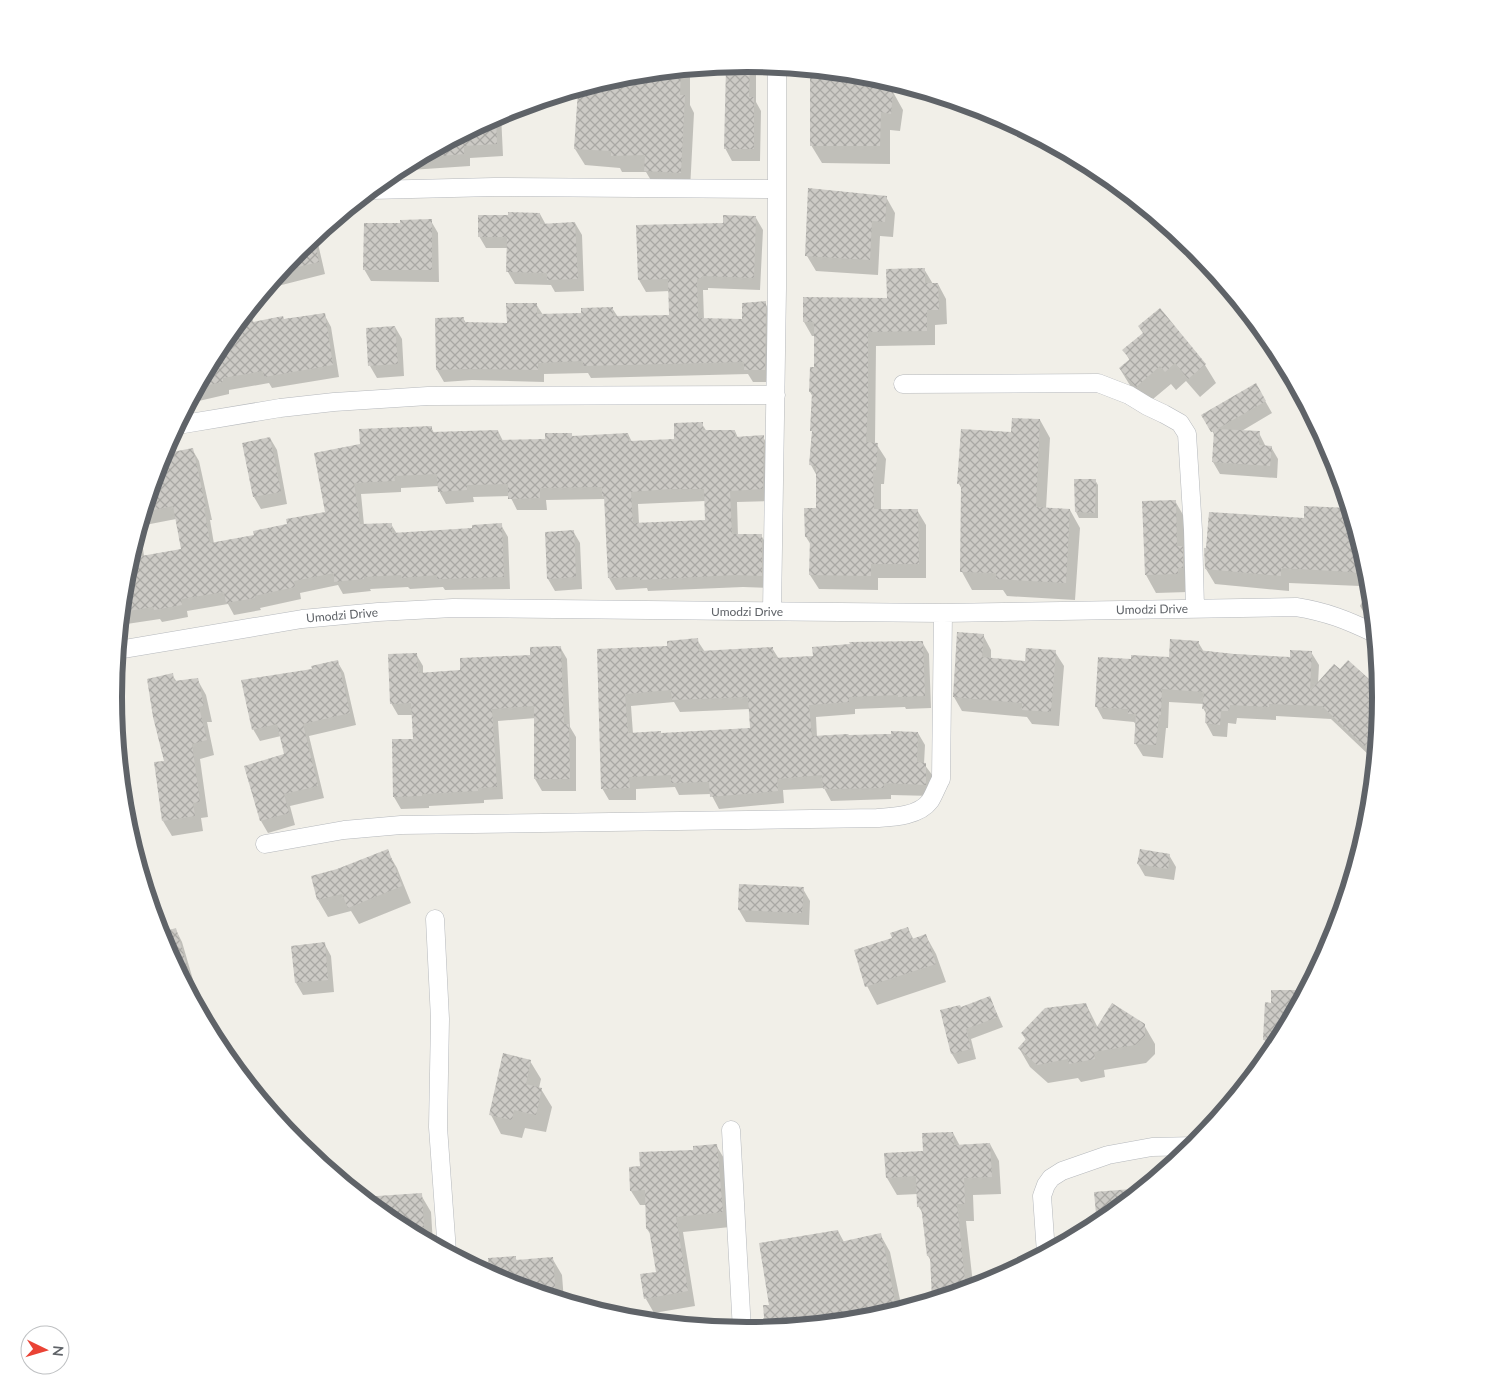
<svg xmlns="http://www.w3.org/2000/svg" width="1494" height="1395" viewBox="0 0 1494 1395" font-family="Lato,sans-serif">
<defs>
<pattern id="building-cross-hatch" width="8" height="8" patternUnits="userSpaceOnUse" patternTransform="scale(1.25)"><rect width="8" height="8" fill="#cccac5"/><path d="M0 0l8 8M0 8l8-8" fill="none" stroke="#a9a8a4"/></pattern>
</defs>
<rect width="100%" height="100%" fill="#f1efe8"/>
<path fill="#0003" fill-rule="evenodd" d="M747,64L756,65V102L761,111L760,161H732L725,148L727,75L723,66Z
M690,69V105L694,113L690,190L655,187L646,172H622L620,168L585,165L575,149L579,89L624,76Z
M811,70L871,76L882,79L893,92L903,110L900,131L890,130V164L822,163L811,145Z
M501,114L503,156L470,158V166L410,170L407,164Z
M886,197L895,213L893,237L880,236L878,275L816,271L807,256Z
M540,214L546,225L575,223L582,235L584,291L555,292L551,285L515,284L508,272V248H486L479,236Z
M756,218L763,230L760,290L708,288V290H703L704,320H743L765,303L772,315L771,382H753L748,374L591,378L588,373L544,374V382L472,380L444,382L437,370V319L463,318L466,323L508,324L536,304L543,315L583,314L612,308L618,317L670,316V291L646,292L639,280L724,224Z
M431,221L438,233L439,282L371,281L364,269L402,224Z
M316,235L325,274L266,289L299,249Z
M924,269L933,284H938L946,299L947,324L935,325V345L876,346L875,444L877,445L886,459L884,484H881V511L917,510L926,525V578H878V590L819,589L810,575L811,545L806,537L817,509V476L811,465L813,397L810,392L815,368V336H812L804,322L888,299Z
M1160,310L1205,365L1216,383L1200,397L1186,381L1176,390L1171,384L1147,404L1131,387L1120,369L1130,361L1124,350L1144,334Z
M324,314L331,327L339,377L272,388L269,383L229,390V394L190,403L220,345L251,317L254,323Z
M395,327L402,339L404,376L377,378L370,366Z
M1256,385L1272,413L1240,432L1259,433L1266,447H1271L1278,459L1277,478L1220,474L1213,462L1215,436L1203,415Z
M1040,420L1050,438L1046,509L1070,510L1080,528L1075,600L1007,596L1003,590H972L962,572L963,491L959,484L1012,433Z
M702,424L707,432L735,431L738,438L763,437L770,449V501L737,502L738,536L761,535L768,547V588L743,587L648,591L647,588L616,590L609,578L605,499L546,500L547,510H517L510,496L473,497L474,502L446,504L439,491V486L401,488V492L361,494L364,525L391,524L397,534L473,529L501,525L508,537L510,589L445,590L443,587L410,589L408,587L370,589L371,591L343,594L338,585L300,593L301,599L260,608L261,610L234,615L228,604L187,611L188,617L162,622L160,619L120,625L125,574L162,455L192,449L199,461L212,520H210L214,544L256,536L327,513L361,445L431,427L434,433L498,431L503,441H547L571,434L573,437L628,434L632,442L675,440ZM705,501L706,521L639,524L638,504ZM176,519L182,550L144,556L140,526Z
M270,438L277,450L287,504L261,509L254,497Z
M1095,480L1098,485V518H1079L1076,512Z
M1175,501L1186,520L1188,592L1156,593L1146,575Z
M1350,512L1369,574L1374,624L1369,621L1360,606L1369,588L1360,586L1289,583V591L1215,584L1206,569L1305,519Z
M573,531L580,543L582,589L555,591L548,579Z
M983,635L991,650V659L1026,663L1055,652L1064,666L1059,726L1032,724L1027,717L962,711L954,697Z
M697,640L705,652L772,648L779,659L814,657L922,642L929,654L931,708L906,709L905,707L855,709V714L816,717L817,737L918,733L925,745L924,764L933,776V796L891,795V799L831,801L824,788L783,790L784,803L719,809L711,794L679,795L675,787L636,789V800H609L602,788L599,650L669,647ZM674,702L680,712L750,709L751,729L661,734H633L631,706Z
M1198,642L1204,652L1291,658L1311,652L1319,665L1318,684L1381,698L1375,755L1372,758L1331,719L1276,716V720L1237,718L1236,724L1228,723L1227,737L1213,736L1206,723L1207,715L1203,708L1204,704L1169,702L1168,728H1166L1163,758L1143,756L1135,743L1137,726L1134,722L1103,719L1096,706L1132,661L1170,659Z
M560,647L567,659L570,727L576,737V791H542L535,779L536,718L498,721L503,799L484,800V803L429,806V808L401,809L394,797L414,740L413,715H398L391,703L416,654L423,666V674L462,672L532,656Z
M337,661L344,673L356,725L309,736L324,798L290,806L295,825L268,833L261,821L286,755L281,736L260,741L253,729L313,670Z
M172,675L177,682L197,679L206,695L212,722H207L214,755L200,759L208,817L201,818L203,831L172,836L163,821L166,762Z
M387,851L397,868L411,903L359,924L351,911L328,917L318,900Z
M1169,855L1176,867L1174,880L1145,876L1138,864Z
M803,889L810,901L809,925L746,922L739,910Z
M908,929L914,940L926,936L936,954L946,982L877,1005L867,986L893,938Z
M176,930L182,942L196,990L190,992L160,935Z
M324,943L331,956L334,992L303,995L296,983Z
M1304,981L1310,982L1271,1053L1264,1039L1272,1004L1303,991Z
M990,998L1003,1027L971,1039L976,1059L958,1064L952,1054L942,1011L961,1009Z
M1086,1004L1098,1028L1144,1025L1155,1044V1054L1146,1063L1104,1070L1105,1077L1081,1082L1078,1078L1048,1083L1030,1067L1019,1048L1026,1040L1022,1033Z
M530,1061L541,1079L539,1088L541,1089L552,1107L546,1132L525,1128L522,1138L501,1134L491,1115Z
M953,1133L960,1146L990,1144L999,1161L1001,1194L973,1195L974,1221H966L973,1284L990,1283L934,1300L931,1261L928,1256L924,1215L918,1206V1194L897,1195L887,1178Z
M716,1145L725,1160L730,1227L683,1232L695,1306L654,1313L646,1299L658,1273L651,1235L647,1229L646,1205H640L631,1191L641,1167Z
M421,1195L431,1212L433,1244L395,1224L363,1198Z
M838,1231L844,1242L880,1234L890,1252L902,1309L870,1319L766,1329L764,1306H771Z
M515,1257L517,1261L552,1258L562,1275L564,1301L504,1283L497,1279L495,1259Z"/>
<path fill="url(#building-cross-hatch)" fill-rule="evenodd" d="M750,64L749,97H754V149H724L726,66Z
M681,70L680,95H685L681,173L644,171L645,155L611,156V151L574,149L578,90L624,76Z
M810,70L871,76L894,83L891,114L881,112L880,146H810Z
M496,117L497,144L464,146V154L419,158Z
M808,188L887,196L885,222L872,221L870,260L805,256Z
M508,212L540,213V224L575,222L578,279L547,280V273L506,272L507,237H478V215H508Z
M723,215L756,216L754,278L702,276V278L697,279L698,318L742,319V303L766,301L765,370H744V362L583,366V361L538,363V370L464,369L436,370L435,318L464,317V322L507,323L506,303H537V314L581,313V308L613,307V316L669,315L668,279L638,280L636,225L723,223Z
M432,219V270H363L364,223H400V220Z
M314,237L319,262L281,271L299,249Z
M925,268V283H938L939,310H927V331L868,332V406L866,442L878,443L876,470H873L874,509H918L919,564H871V576L809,575L810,537H805L804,508H816V466L809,465L812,431H810L812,392H809L810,367H814V322H803V297L887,298L886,269Z
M1160,308L1206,364L1188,379L1175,363L1165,372L1160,366L1136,387L1119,368L1130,359L1122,350L1143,333L1138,326Z
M250,309L253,322L283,316L284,319L325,313L333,365L264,377L263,371L223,378V382L198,387L220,345Z
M395,326L398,364L368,366L366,328Z
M1256,383L1266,401L1217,429L1260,431L1259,445L1272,446L1270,466L1212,462L1214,431L1211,432L1201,415Z
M1012,418L1040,419L1036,507L1070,509L1066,583L996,579V573L960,572L961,484H957L961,429L1011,432Z
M703,422V430H735V437L764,435L763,489L730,491L732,534H762V576L735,575L640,580V577L608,578L604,496H602V487L540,488V498L508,499V484L467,485V490L438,492L437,474L394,476L395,481L354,483L360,524L392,523V533L472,528V525L502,523L504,577L437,579V575L402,578L401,575L364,577V579L334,582V573L294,581L295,587L254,596L255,598L226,603L224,592L181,599L182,605L154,610L153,607L122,612L125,574L130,558L181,549L173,506L144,512L162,454L193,448L206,508H204L210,543L254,535L253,531L287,524L286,519L325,512L314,453L360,444L359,429L432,426V432L498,430L499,440L545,439V433H572V436L628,433L629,441L674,439V423ZM670,489H704L705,520L633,523L631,492Z
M270,437L281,492L253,497L242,443Z
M1074,479H1096L1095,513L1075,512Z
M1176,500L1177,546H1183V568H1178V574L1145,575L1142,501Z
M1304,506L1349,508L1369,576L1351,572L1281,568V576L1205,569L1204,548H1206L1209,512L1304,518Z
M574,530L576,577L547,579L545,532Z
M957,632L984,634L982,657L1025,661L1026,648L1056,650L1051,712L1022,710V703L953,697Z
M698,638L699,651L773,647V658L813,656L812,647L850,644L849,642L923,641L925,696L898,697V695L849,697V702L809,705L812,736L848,734L849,735L891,734V731L918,732L917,762L926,763V785L884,783V788L823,789L822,775L777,779L778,791L710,797L709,782L671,783V775L629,777L630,788L601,789L597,649L667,646V641ZM671,690L672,700L748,697L750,728L661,733V731L628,733L625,694Z
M1170,639L1199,641L1198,650L1234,654L1290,657V650L1312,651L1310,691L1334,664L1340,669L1348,660L1380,689L1381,698L1377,733L1364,746L1322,706L1269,704V707L1230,705L1229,711H1221L1220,725L1205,723L1206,709H1202L1204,692L1162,689L1161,715H1159L1156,745L1134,744L1136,714H1128V709L1095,707L1098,657L1131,659V655L1169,657Z
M561,646L564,724H569L570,779H534V706L492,709L497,787L478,788V791L422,794V796L393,797L392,739H413L411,703L390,704L388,654L417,653L418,673L460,670V658L530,655V647Z
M338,660L350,713L303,724L318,786L284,794L289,813L260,821L244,766L284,754L277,724L252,730L241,680L312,669L311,666Z
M173,673L174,681L198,678L204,706L199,707L207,740L192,744L200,802L193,803L195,816L162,821L154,762L164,761L153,717L147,679Z
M388,849L402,886L348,908L342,894L317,900L311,876L337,869Z
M1140,849L1170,854L1168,869L1137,864Z
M739,884L804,887L802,913L738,910Z
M908,927L912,939L926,934L936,964L865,987L854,950L892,938L890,933Z
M176,928L191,980L184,983L159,933Z
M325,942L328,980L295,983L291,946Z
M1271,990H1306L1280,1039L1263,1040L1265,1002L1271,1003Z
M990,996L998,1017L966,1029L971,1049L951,1054L940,1010L960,1005L961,1007Z
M1086,1003L1095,1030L1112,1003L1145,1024V1036L1135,1045L1094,1052L1095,1059L1069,1064L1068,1059L1037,1065L1018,1048L1026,1039L1021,1033L1045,1008Z
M503,1053L531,1060L526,1084L542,1088L536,1115L514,1110L512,1120L489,1115Z
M953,1132L954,1145L990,1143L992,1177L964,1178L965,1204H957L966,1290L932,1300L930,1256H927L921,1206L917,1207L916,1176L886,1178L884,1153L923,1151L922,1133Z
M717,1144L723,1212L676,1217L688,1291L644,1299L640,1274L656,1272L649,1229H646L645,1190L630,1191L629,1167L640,1166L639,1152L693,1150V1146Z
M1144,1188L1099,1225H1097L1094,1192Z
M422,1193L424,1227L403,1229L395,1224L362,1197Z
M838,1230L840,1242L881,1233L894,1295L895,1312L870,1319L765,1329L763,1305H769L759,1243Z
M516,1256V1260L553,1257L556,1299L504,1283L490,1275L488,1258Z"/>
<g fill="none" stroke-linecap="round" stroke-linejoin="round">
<g stroke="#b5b8bc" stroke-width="19">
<path id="minor" d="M371,190L494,187L777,189
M903,384L1098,383L1129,395L1147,406L1164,414L1180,423L1187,434L1193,530L1195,608
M178,425L280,408L334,402L428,396L776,395
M772,611L777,288V67
M118,650L302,619L378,612L453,608L943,613L1296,607C1327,612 1347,620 1374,633
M265,844L344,830L401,825L877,818C894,817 919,816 930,801C934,795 937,786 941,779L943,613
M435,919L440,1019L438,1127L447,1252
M731,1130L742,1331
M1046,1253L1042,1196L1046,1185L1051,1178L1062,1171L1108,1155L1152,1147L1195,1146"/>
</g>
<use href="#minor" stroke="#fff" stroke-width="18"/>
</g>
<g text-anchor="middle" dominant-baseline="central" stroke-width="4" stroke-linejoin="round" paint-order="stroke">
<g font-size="12" fill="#5f6368" stroke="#fff">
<text transform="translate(1152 609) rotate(-1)">Umodzi Drive</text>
<text x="747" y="611">Umodzi Drive</text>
<text transform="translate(342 615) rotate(-5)">Umodzi Drive</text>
</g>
</g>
<path d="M0 0H1494V1395H0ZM122 697a625 625 0 1 1 1250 0a625 625 0 1 1-1250 0Z" fill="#fff" fill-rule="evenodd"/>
<path fill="none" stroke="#5f6368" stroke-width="6" d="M122 697a625 625 0 1 1 1250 0a625 625 0 1 1-1250 0Z"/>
<g transform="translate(45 1350) rotate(95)"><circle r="24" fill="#ffffff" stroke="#bfc1c3"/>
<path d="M0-4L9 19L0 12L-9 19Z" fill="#ea4335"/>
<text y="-8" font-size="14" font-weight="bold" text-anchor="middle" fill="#5f6368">N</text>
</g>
</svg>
